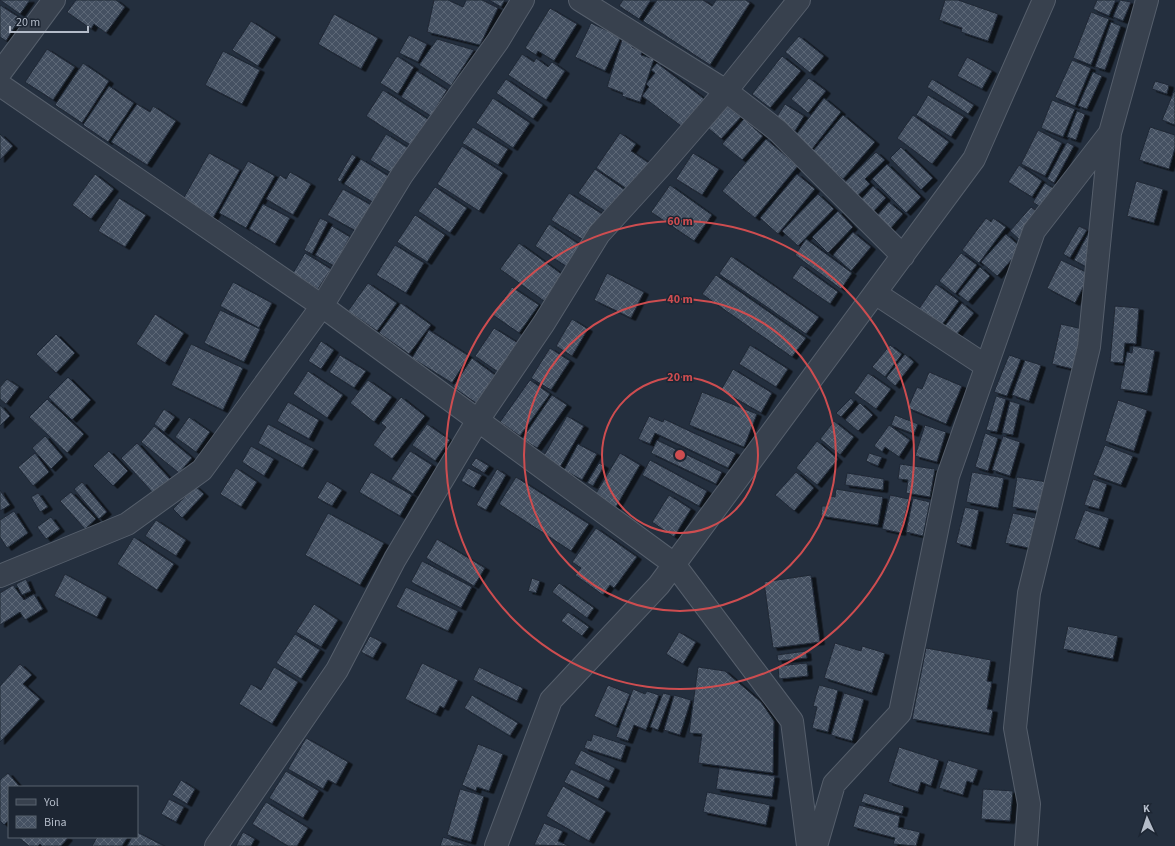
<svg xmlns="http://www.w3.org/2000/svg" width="1175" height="846" viewBox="0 0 1175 846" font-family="'Source Sans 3',sans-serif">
<defs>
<pattern id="building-cross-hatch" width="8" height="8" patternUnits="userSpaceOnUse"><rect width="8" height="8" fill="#455162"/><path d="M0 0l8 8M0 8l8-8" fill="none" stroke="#5d6877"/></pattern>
<filter id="shadow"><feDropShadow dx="4.5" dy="2.5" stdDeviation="0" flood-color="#0009"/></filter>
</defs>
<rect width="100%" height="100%" fill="#242f3e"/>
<path fill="url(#building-cross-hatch)" stroke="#1f2835" filter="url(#shadow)" d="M0,0H30L20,14Z
M76,0H116L125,7L106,33L94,24L91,29L67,12Z
M434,0H448L463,7L466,0H482L498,8L480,45L427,32Z
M489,0H505L501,7Z
M623,0H651L639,19L619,6Z
M657,0H703L712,6L716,0H746L750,3L710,65L643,21Z
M945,0H958L998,14L988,41L961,32L962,28L939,20Z
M1097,0H1116L1109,16L1093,9Z
M1120,0L1131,2L1123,21L1113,17Z
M0,5L20,18L6,41L0,37Z
M550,8L577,24L554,61L538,51L536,55L525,48Z
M1091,12L1109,19L1091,65L1073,58Z
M334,14L378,38L361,69L318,44Z
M251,21L276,37L258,66L232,50Z
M1111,22L1121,26L1105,70L1095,67Z
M591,23L621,37L605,71L575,57Z
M409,35L427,44L418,62L399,53Z
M799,36L824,56L810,73L785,52Z
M437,39L474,50L451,86L419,65Z
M622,40L633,43L632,47L642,51L641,55L654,59L640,102L622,96L623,93L607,87Z
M47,49L75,67L53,100L25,82Z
M223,51L260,70L242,104L205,85Z
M522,54L534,62L536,58L548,67L552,62L565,71L546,100L508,75Z
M397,56L414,67L398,94L380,83Z
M782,56L801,71L770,108L752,94Z
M967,57L992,71L982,89L957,76Z
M1072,60L1091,68L1075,106L1055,97Z
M83,63L109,81L82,123L55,105Z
M657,63L707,101L685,129L642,96L649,87L646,84L655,73L651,70Z
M417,71L447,90L431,116L401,97Z
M1093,72L1102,76L1087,109L1078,106Z
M809,78L826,91L808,113L791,99Z
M506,79L543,105L533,119L496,93Z
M932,79L974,105L968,114L927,87Z
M1155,81L1169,85L1167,94L1152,89Z
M109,86L134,103L108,142L83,125Z
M383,90L429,120L412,146L366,116Z
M1174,91L1175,92V125L1162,120Z
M928,95L964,117L951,137L916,115Z
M493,98L530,123L513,148L476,123Z
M824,98L841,112L812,149L795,136Z
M1052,100L1075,109L1063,137L1041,128Z
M137,104L150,112L153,106L176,121L147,165L111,142Z
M785,104L804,116L795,131L776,118Z
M727,106L741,117L721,139L708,128Z
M1077,111L1085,114L1076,140L1067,137Z
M843,115L875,142L843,179L812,152Z
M913,115L949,142L932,164L897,138Z
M744,119L763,136L742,160L722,144Z
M473,127L508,149L498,165L462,143Z
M1150,127L1175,135V148L1169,169L1139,160Z
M1038,130L1062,143L1045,176L1021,164Z
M620,133L636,144L631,151L649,163L630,191L596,168Z
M0,134L13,146L0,160Z
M386,134L410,149L393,174L370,160Z
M766,139L798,166L755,218L722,191Z
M1067,142L1074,146L1054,183L1047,179Z
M462,146L503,173L479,211L437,184Z
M901,147L933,178L921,190L890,158Z
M876,152L885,160L865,179L870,184L855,198L842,185Z
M209,153L240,170L213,218L182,201Z
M693,153L719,169L702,195L676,179Z
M352,154L356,157L340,182L337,180Z
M361,159L390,177L374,203L344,184Z
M248,161L275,176L246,228L219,213Z
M887,164L921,197L906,213L872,179Z
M1019,165L1042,181L1032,197L1008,182Z
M595,169L628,192L611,215L578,193Z
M290,172L311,184L293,215L266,199L280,175L286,179Z
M95,174L114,189L91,219L72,205Z
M797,174L815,189L778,234L760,218Z
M1136,181L1163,189L1154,223L1127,216Z
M1045,183L1053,188L1040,207L1033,202Z
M670,185L712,215L694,241L651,212Z
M873,186L886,198L871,214L859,202Z
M435,187L467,208L450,233L418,211Z
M343,189L371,205L356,231L327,215Z
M569,193L607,217L590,244L551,220Z
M818,194L834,209L798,246L782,231Z
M119,198L146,215L125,247L98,231Z
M889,202L903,214L890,229L876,217Z
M263,204L290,218L275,244L249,229Z
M1031,207L1043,217L1021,241L1010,231Z
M838,211L853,227L828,253L812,237Z
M415,215L445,235L427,262L397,242Z
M320,218L328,222L312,254L304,250Z
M986,218L991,222L993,218L1006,227L979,263L962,250Z
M549,224L586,249L572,270L535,246Z
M332,226L350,237L334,266L315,255Z
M1079,226L1087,230L1070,258L1063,254Z
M853,232L871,247L851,271L833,255Z
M1089,232L1099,238L1088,268L1074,260Z
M1006,234L1022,248L997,276L981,262Z
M806,239L852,273L841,289L795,255Z
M519,243L563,275L544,301L500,269Z
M395,245L424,263L406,293L376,275Z
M305,253L331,269L318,289L293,273Z
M961,253L977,265L955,294L939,281Z
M731,256L819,317L806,334L719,274Z
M1061,260L1090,274L1075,303L1047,288Z
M801,265L838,292L830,304L792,278Z
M980,267L990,276L968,302L958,294Z
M607,273L644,292L631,318L594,300Z
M716,275L806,338L792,357L702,294Z
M233,282L272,303L259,328L220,306Z
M368,283L397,303L377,331L348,311Z
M936,284L959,301L939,329L916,313Z
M512,287L539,305L519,333L493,315Z
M401,303L431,325L409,354L379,333Z
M962,303L974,313L953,339L942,330Z
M1115,306L1139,308L1136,344L1125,343L1123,363L1110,362Z
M220,310L260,329L244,362L204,343Z
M155,314L184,333L165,363L136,344Z
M572,319L588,329L572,356L556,346Z
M1061,324L1087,330L1077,370L1052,364Z
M494,328L518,343L498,372L475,356Z
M429,330L469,356L452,383L412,358Z
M56,334L75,353L56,373L36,354Z
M321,341L334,350L321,369L308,361Z
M191,344L243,368L223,410L171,385Z
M750,345L788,369L776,387L739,364Z
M890,345L902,354L885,377L872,367Z
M1133,346L1155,350L1147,393L1120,389L1127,352L1132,353Z
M550,348L570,361L551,390L531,378Z
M905,354L914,362L895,386L886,378Z
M340,355L366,371L354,388L329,372Z
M1009,355L1021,359L1007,396L994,392Z
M472,358L495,375L476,403L453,387Z
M1025,360L1041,365L1029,401L1012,395Z
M733,369L772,393L761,413L721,390Z
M308,371L343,395L327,418L293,394Z
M929,372L962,386L946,424L908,408L917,387L922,389Z
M868,373L891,389L876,409L854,393Z
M68,377L91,400L72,420L48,397Z
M7,379L19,387L6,404L0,399V387Z
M368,380L392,397L374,422L350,403Z
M530,380L550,394L520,436L500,422Z
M702,392L757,414L744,447L689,425Z
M552,395L567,405L537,448L522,439Z
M996,396L1006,399L997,432L986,430Z
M401,397L425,416L392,459L373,445L386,427L381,423Z
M851,398L854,402L841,417L836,413Z
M47,399L84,434L67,453L29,417Z
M1118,400L1147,410L1134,451L1105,441Z
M1010,401L1020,404L1013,435L1002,433Z
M288,402L319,420L309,439L277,421Z
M860,403L873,415L858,431L845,420Z
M0,405L10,416L0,426Z
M164,409L175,417L164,432L154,424Z
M895,415L918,424L914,434L891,425Z
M567,416L584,426L560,467L543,457Z
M649,416L663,422L664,419L736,453L728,468L655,433L650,444L638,439Z
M189,417L210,432L196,452L175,437Z
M834,421L854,437L840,455L820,439Z
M268,424L314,449L303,468L258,443Z
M427,424L450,440L435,461L412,445Z
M889,425L910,440L899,457L885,447L882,452L874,446Z
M925,425L946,432L937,462L915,456Z
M154,426L192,458L179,473L141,442Z
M985,433L998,438L988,471L975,467Z
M45,436L63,457L51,469L32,448Z
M1003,436L1020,442L1010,476L992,470Z
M657,440L722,472L716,484L651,453Z
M817,441L838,459L817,485L796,468Z
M137,443L170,479L154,494L121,458Z
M578,444L597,454L582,480L564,470Z
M1105,445L1133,456L1121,485L1093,475Z
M251,446L274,459L264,476L242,462Z
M109,451L128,471L113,486L93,466Z
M410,451L432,465L413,494L391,479Z
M35,453L49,472L33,486L18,467Z
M620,453L640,465L616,507L595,495Z
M869,453L882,457L878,466L866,461Z
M476,458L489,466L484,473L471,465Z
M650,460L707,491L699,506L642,475Z
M599,463L604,466L593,486L587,483Z
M900,464L935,469L930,497L906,493L908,480L898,479Z
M236,468L257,482L241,507L220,494Z
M468,468L482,475L474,488L461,481Z
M497,469L506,475L486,510L476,505Z
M371,472L412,495L400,516L359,492Z
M796,472L814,488L794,511L775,495Z
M972,472L1004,478L998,508L966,502Z
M847,473L884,479L883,490L845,485Z
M516,477L589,524L571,551L499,504Z
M1017,477L1053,483L1048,513L1012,507Z
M1093,479L1107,484L1099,509L1084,505Z
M327,481L342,490L332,506L317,498Z
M82,482L107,512L99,519L74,489Z
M195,486L204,494L182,518L173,509Z
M836,489L883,497L878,525L821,516L822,506H828L829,496L835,497Z
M0,490L10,505L0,511Z
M71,492L96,519L85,529L60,501Z
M38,493L48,507L40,512L31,497Z
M669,495L691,509L674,537L652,522Z
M890,495L909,499L901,533L882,529Z
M913,498L930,502L923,536L906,532Z
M965,507L979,510L971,547L956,543Z
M1085,510L1109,518L1099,548L1074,539Z
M14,511L28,533L7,548L0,537V520Z
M328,513L384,543L360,585L305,555Z
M1013,513L1040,519L1033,549L1005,543Z
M51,517L60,529L46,539L37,527Z
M156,520L186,540L176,556L145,536Z
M596,528L637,557L614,588L610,585L603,595L575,575L581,568L572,562Z
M134,537L174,564L157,590L117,564Z
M437,539L485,568L474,586L426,558Z
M422,561L472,587L461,608L411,582Z
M65,574L107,597L97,617L54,596Z
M811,575L820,642L773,648L764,582Z
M532,578L540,581L536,593L528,591Z
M26,579L31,591L22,595L16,584Z
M559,583L594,608L587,618L552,592Z
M13,585L24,600L34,594L43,609L25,620L20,612L0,625V593Z
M406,587L458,611L448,631L396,607Z
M314,604L338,620L321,647L296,632Z
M568,612L589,627L582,636L561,621Z
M1068,626L1118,636L1113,659L1063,649Z
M679,632L696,642L683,664L666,654Z
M295,634L320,650L301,679L276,663Z
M370,636L382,642L373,658L361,652Z
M835,643L861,651L862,646L885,653L872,693L824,678Z
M926,648L991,660L987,681L992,682L987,709L993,710L989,733L912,719Z
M806,651L807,658L778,661L777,655Z
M422,663L458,680L444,708L440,706L436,714L405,699Z
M807,663L808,676L779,679L778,666Z
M20,664L32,675L23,684L40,699L0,742V686Z
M274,667L298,682L272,724L239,704L251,684L261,690Z
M479,667L523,688L517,701L473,680Z
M698,667L725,671L761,702L774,721L773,773L698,763L702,734L689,733Z
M608,685L630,694L616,726L594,716Z
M819,685L838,690L828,732L812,728L817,707L813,706Z
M633,689L645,694L647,691L659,695L646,730L634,725L628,741L616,737Z
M663,693L671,695L658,730L650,727Z
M844,693L864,699L852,741L831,735Z
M472,695L518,723L510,736L464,708Z
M674,695L691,700L680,735L664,730Z
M593,734L626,745L621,760L584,748L587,740L591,741Z
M306,738L348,762L336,784L328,780L323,789L288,769Z
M478,744L503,754L489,791L477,787L476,791L462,785Z
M899,747L939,760L931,786L921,782L918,792L888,782Z
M581,750L615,768L609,781L574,764Z
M948,760L978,769L973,783L967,781L963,795L939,788Z
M719,768L775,776L772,797L716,789Z
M571,769L605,786L598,799L564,782Z
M286,771L319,791L303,818L269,798Z
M8,773L20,787H9V820L4,825L0,821V780Z
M181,780L195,789L187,804L172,795Z
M563,786L606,811L589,841L546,816Z
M460,789L484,796L471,842L447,835Z
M983,789L1013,791L1010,821L981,819Z
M707,792L770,805L766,825L703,812Z
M864,793L904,806L902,814L861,802Z
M169,799L184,807L176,822L161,814Z
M266,802L308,828L297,846H288L252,824Z
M859,805L900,816L898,827L920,832L916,846L893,844L895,838L853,827Z
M544,823L563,831L558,841L569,846L534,845Z
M137,832L164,846H127L132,837H137Z
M243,832L255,839L251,846H236Z
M18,837H66L68,838L61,846H42L40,844L38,846H29Z
M97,837H128L122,846H92Z
M443,837L469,846H440Z"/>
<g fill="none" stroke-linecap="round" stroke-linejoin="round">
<g stroke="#565f6c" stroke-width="24">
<path id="minor" d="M580,0L726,91L778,131L903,256
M0,73L54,0
M0,85L322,306L674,564L792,721L808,846
M875,293L986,366
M0,576L127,524L202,470L322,306L402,175L498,41L523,0
M216,846L337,670L395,559L478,420L544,323L599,234L661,166L726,91L799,0
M496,846L551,700L659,585L974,159L1044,0
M816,846L834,784L900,713L948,476L1034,231L1110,133
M1026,846L1029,804L1015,728L1029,593L1089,347L1110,133L1147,0"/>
</g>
<use href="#minor" stroke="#38414e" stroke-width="22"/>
</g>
<g fill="none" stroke="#ce4d50" stroke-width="2">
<circle cx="680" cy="455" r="78"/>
<circle cx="680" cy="455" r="156"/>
<circle cx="680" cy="455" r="234"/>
</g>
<circle cx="680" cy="455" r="6" fill="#ce4d50" stroke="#1d2633" stroke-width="2"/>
<g font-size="12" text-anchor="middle" font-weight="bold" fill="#ce4d50" stroke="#1d2633" stroke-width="3" stroke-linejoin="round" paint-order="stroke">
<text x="680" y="225">60 m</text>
<text x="680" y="303">40 m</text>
<text x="680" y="381">20 m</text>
</g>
<rect x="8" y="786" width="130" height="52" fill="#1d2633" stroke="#59626f"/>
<rect x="16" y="799" width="20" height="6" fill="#38414e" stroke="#59626f"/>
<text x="44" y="806" font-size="12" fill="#b4bcc9">Yol</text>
<rect x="16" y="816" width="20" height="12" fill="url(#building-cross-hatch)" stroke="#59626f"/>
<text x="44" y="826" font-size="12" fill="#b4bcc9">Bina</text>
<g transform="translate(1147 818) rotate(357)" stroke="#1d2633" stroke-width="3" paint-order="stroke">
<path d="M0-3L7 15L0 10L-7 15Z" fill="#b4bcc9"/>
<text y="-6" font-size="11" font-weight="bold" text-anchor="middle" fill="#b4bcc9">K</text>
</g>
<path d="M10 26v6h78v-6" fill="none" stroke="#b4bcc9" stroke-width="2"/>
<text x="16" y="26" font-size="12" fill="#b4bcc9" stroke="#1d2633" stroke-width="3" paint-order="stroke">20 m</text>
</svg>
